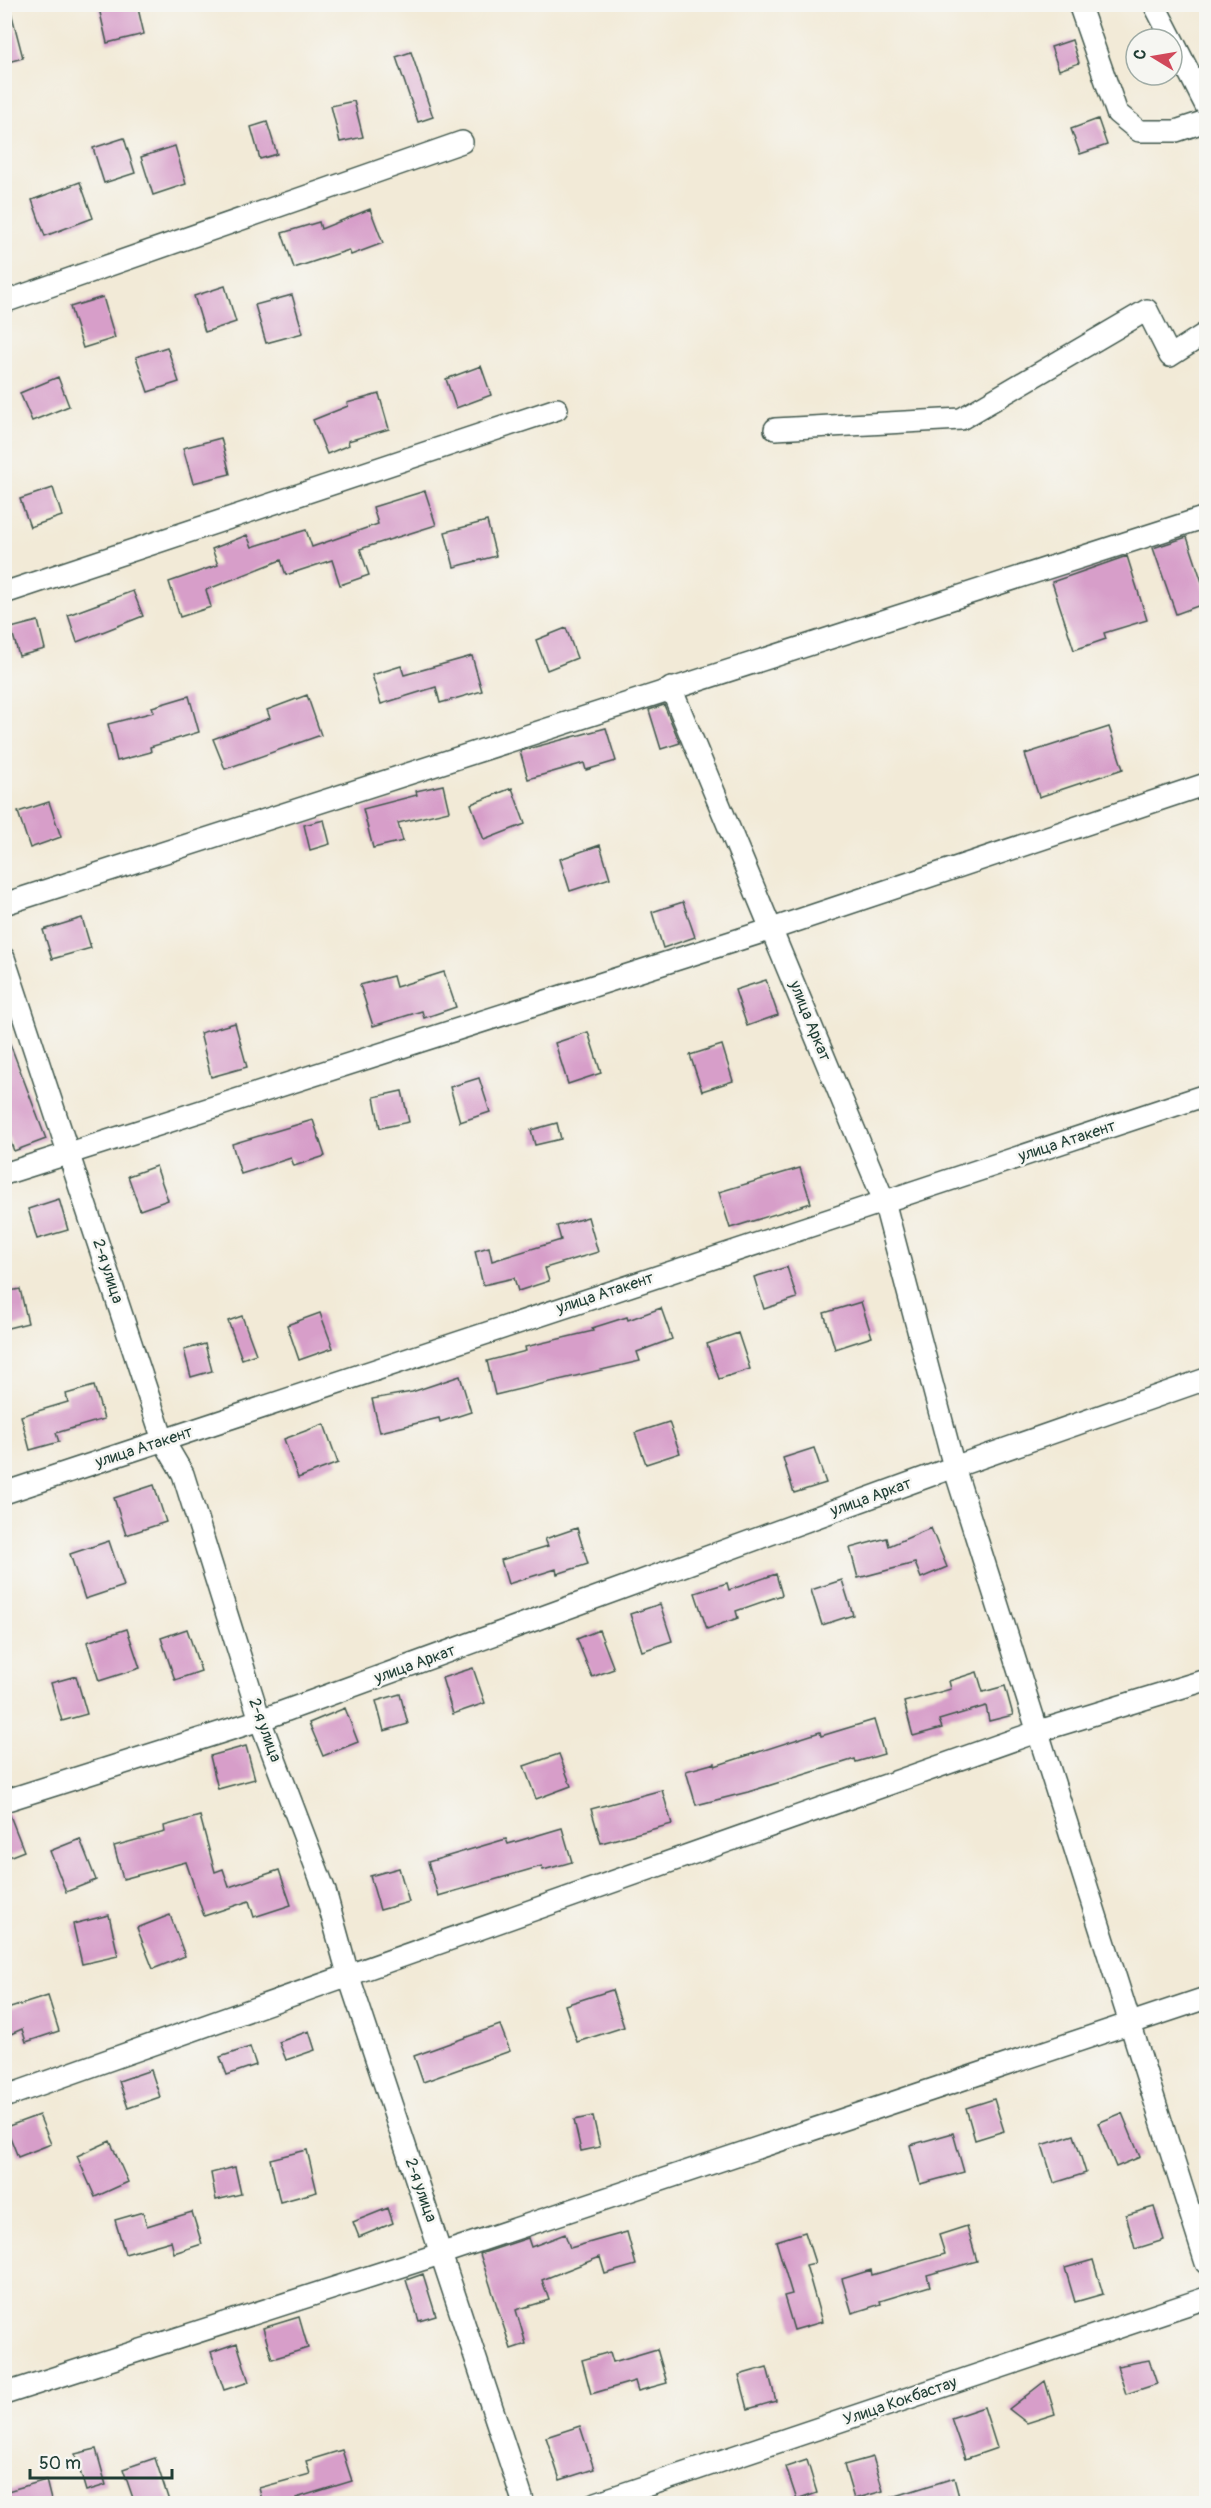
<svg xmlns="http://www.w3.org/2000/svg" width="1211" height="2508" viewBox="0 0 1211 2508" font-family="Pangolin,sans-serif">
<rect width="100%" height="100%" fill="#f6f6f2"/>
<filter id="ink" filterUnits="userSpaceOnUse"><feTurbulence type="fractalNoise" baseFrequency=".0167" numOctaves="2"/><feDisplacementMap in="SourceGraphic" scale="12" xChannelSelector="R" yChannelSelector="G"/><feConvolveMatrix kernelMatrix="1 2 1 2 8 2 1 2 1" color-interpolation-filters="sRGB"/></filter>
<filter id="wash" filterUnits="userSpaceOnUse"><feTurbulence type="fractalNoise" baseFrequency=".008" numOctaves="4" result="noise"/><feDisplacementMap in="SourceGraphic" scale="24" xChannelSelector="R" yChannelSelector="G"/><feGaussianBlur stdDeviation="1.35" result="paint"/><feColorMatrix in="noise" values="0 0 0 0 0 0 0 0 0 0 0 0 0 0 0 0 0 1.4 0 .05"/><feComposite in="paint" operator="in"/></filter>
<g filter="url(#wash)">
<rect width="100%" height="100%" fill="#f2ead7"/>
<g id="blocks">
<path fill="#d79ec9" d="M98,4H137L144,34L107,43Z
M10,8L23,58L4,63V9Z
M1072,40L1079,63L1059,70L1051,47Z
M411,52L433,117L418,122L396,57Z
M354,101L363,137L340,142L331,106Z
M1098,119L1107,145L1080,154L1071,129Z
M267,122L277,154L260,159L251,127Z
M124,138L135,173L104,183L93,148Z
M175,146L186,184L153,195L141,157Z
M80,182L93,218L45,236L32,200Z
M370,209L383,243L351,255L349,250L294,268L282,233L319,222L321,229Z
M225,286L236,322L205,332L194,296Z
M292,295L303,333L266,343L255,305Z
M103,297L115,338L83,348L70,307Z
M167,347L179,382L148,392L136,357Z
M481,366L491,395L456,408L446,379Z
M58,377L69,406L32,421L20,393Z
M379,394L389,429L348,441L349,445L327,454L313,420L348,406L347,403Z
M221,438L230,474L193,483L183,448Z
M53,488L62,516L30,527L20,499Z
M425,491L436,525L360,549L369,575L340,585L332,560L286,575L281,560L206,590L211,607L180,617L169,582L218,565L212,549L247,535L252,547L306,530L312,547L378,524L373,507Z
M487,521L496,556L454,567L445,532Z
M1187,537L1206,594V603L1176,614L1153,548Z
M1127,556L1147,620L1104,633L1106,639L1074,650L1052,582Z
M133,591L143,616L77,642L68,615Z
M38,621L45,649L19,656L11,628Z
M566,628L577,658L547,670L536,640Z
M472,656L482,691L440,703L436,687L381,704L372,675L401,666L404,675Z
M307,695L321,735L225,769L213,739L270,718L267,710Z
M189,696L199,732L150,747L151,752L117,761L108,724L154,712L152,707Z
M664,705L680,743L661,749L649,710Z
M1109,727L1123,769L1039,797L1025,754Z
M606,728L616,761L586,770L584,763L528,779L520,751Z
M443,785L449,811L398,823L403,841L373,848L363,809L417,795L416,791Z
M512,788L525,824L484,840L471,804Z
M49,802L61,837L30,848L18,812Z
M324,820L330,844L310,850L304,825Z
M600,845L610,878L570,891L560,859Z
M683,902L695,937L663,948L652,912Z
M82,918L91,948L52,959L43,930Z
M444,972L456,1007L424,1018L422,1011L373,1026L360,985L393,976L396,987Z
M766,980L778,1015L747,1026L735,990Z
M235,1023L247,1067L211,1077L200,1033Z
M588,1032L601,1073L568,1084L555,1043Z
M6,1033L46,1139L14,1151L4,1125Z
M722,1045L733,1081L702,1091L690,1055Z
M479,1078L490,1112L460,1122L450,1087Z
M402,1091L409,1122L380,1128L374,1097Z
M313,1120L325,1156L294,1166L291,1158L241,1174L232,1144Z
M557,1123L561,1139L535,1145L531,1130Z
M156,1166L168,1200L140,1210L128,1176Z
M800,1168L811,1203L730,1228L719,1192Z
M59,1199L68,1230L37,1239L28,1209Z
M588,1217L598,1252L545,1268L549,1281L518,1291L514,1278L483,1285L475,1251L489,1247L492,1261L561,1240L557,1226Z
M787,1267L797,1298L764,1309L754,1277Z
M20,1289L28,1323L4,1329V1292Z
M861,1302L872,1337L835,1349L824,1313Z
M661,1308L672,1339L637,1352L640,1361L495,1395L487,1361L526,1351L525,1347L593,1331L592,1328L627,1317L628,1320Z
M320,1313L333,1348L299,1360L287,1325Z
M242,1316L256,1354L242,1359L228,1321Z
M738,1333L750,1369L719,1379L707,1344Z
M205,1344L212,1371L191,1377L184,1350Z
M460,1376L471,1412L440,1422L439,1418L380,1432L372,1399L412,1392Z
M94,1386L104,1419L56,1433L59,1442L30,1450L21,1416L68,1402L66,1394Z
M669,1422L680,1453L646,1464L635,1433Z
M324,1424L338,1463L298,1478L284,1439Z
M814,1448L826,1483L794,1493L783,1458Z
M154,1485L166,1522L126,1535L114,1498Z
M577,1528L588,1564L557,1574L556,1569L508,1584L501,1560L548,1546L545,1539Z
M931,1528L947,1567L921,1578L915,1563L858,1578L850,1548L887,1538L889,1546Z
M109,1541L124,1586L85,1599L70,1554Z
M776,1574L782,1595L736,1611L738,1618L707,1629L695,1593L727,1583L729,1590Z
M842,1580L853,1615L822,1625L811,1590Z
M660,1604L672,1641L642,1651L630,1614Z
M127,1629L140,1668L99,1681L87,1642Z
M187,1629L201,1671L175,1680L161,1638Z
M599,1630L614,1669L592,1677L577,1639Z
M473,1668L485,1703L453,1714L442,1678Z
M977,1672L983,1692L1005,1686L1013,1715L989,1721L986,1706L939,1720L942,1728L913,1736L904,1702L951,1689L949,1681Z
M76,1676L87,1714L62,1721L51,1683Z
M400,1694L408,1724L384,1731L376,1701Z
M345,1708L358,1742L323,1756L309,1723Z
M874,1720L884,1754L856,1762L855,1759L748,1792L696,1805L686,1771L715,1763V1766L820,1732L821,1736Z
M246,1746L255,1779L218,1789L210,1756Z
M559,1754L571,1786L536,1799L524,1766Z
M662,1790L672,1824L601,1843L591,1809Z
M4,1813H9L24,1851L4,1859Z
M200,1816L215,1872L223,1869L229,1887L279,1870L291,1905L254,1917L249,1901L204,1916L186,1862L123,1879L114,1846L165,1832L164,1826Z
M562,1828L572,1862L543,1870L542,1866L438,1896L428,1862L506,1839L508,1844Z
M80,1839L96,1880L66,1892L50,1851Z
M399,1868L409,1902L380,1910L370,1876Z
M109,1915L118,1956L82,1964L73,1924Z
M170,1915L185,1956L153,1969L137,1928Z
M612,1990L624,2027L577,2042L565,2005Z
M48,1996L59,2031L26,2042L22,2029L4,2037V2010Z
M500,2025L510,2051L423,2082L414,2056Z
M309,2031L315,2050L286,2060L279,2042Z
M250,2047L256,2065L227,2075L220,2057Z
M151,2070L160,2097L128,2108L119,2081Z
M994,2099L1004,2131L975,2140L966,2108Z
M1122,2113L1140,2157L1116,2167L1098,2123Z
M39,2115L51,2144L18,2157L6,2127Z
M593,2116L600,2147L581,2151L574,2120Z
M953,2133L964,2172L920,2184L910,2145Z
M1074,2135L1086,2173L1054,2183L1042,2145Z
M110,2141L128,2182L95,2197L77,2156Z
M307,2150L317,2192L280,2202L270,2159Z
M235,2167L241,2194L216,2200L211,2173Z
M1154,2207L1164,2240L1135,2249L1126,2215Z
M388,2208L393,2223L359,2237L353,2222Z
M143,2212L147,2226L192,2212L202,2244L174,2253L171,2241L125,2254L115,2220Z
M967,2226L977,2261L927,2275L930,2286L880,2301L881,2304L852,2313L842,2279L871,2270L872,2275L945,2254L939,2235Z
M627,2232L636,2265L605,2274L600,2257L542,2280L549,2300L516,2310L526,2344L511,2349L480,2254L528,2238L531,2247L565,2234L570,2248Z
M805,2232L815,2263L806,2265L822,2322L794,2330L784,2296L792,2294L776,2241Z
M1093,2260L1103,2294L1075,2302L1065,2268Z
M423,2274L436,2316L419,2321L406,2280Z
M299,2317L308,2348L272,2359L263,2328Z
M237,2343L249,2382L224,2390L211,2352Z
M657,2349L667,2383L638,2391L635,2381L591,2394L582,2360L610,2352L613,2362Z
M1149,2360L1157,2384L1126,2394L1117,2366Z
M767,2367L776,2401L748,2409L739,2375Z
M1045,2381L1055,2414L1027,2423L1009,2409Z
M984,2407L997,2448L965,2459L951,2418Z
M580,2426L594,2469L560,2480L546,2437Z
M96,2449L106,2485L86,2491L75,2454Z
M342,2450L352,2481L296,2498L298,2504H263L259,2488L310,2474L306,2461Z
M873,2457L883,2491L854,2499L844,2465Z
M155,2458L170,2504H135L123,2469Z
M807,2460L817,2493L797,2500L786,2467Z
M954,2478L961,2504H883V2500Z
M46,2480L52,2504H4V2492Z"/>
</g>
</g>
<g filter="url(#ink)">
<use href="#blocks" fill-opacity="0" stroke="#3f574c" stroke-width="1.5"/>
<g fill="none" stroke-linecap="round" stroke-linejoin="round">
<g stroke="#3f574c" stroke-width="24">
<path id="minor" d="M1079,4L1117,113L1139,131H1176L1206,121
M1154,4L1172,39
M1172,39L1206,106
M4,302L462,142
M775,429L961,419L1147,310L1170,356L1206,333
M4,593L557,409
M4,904L1206,517
M4,958L163,1440L183,1474L260,1720L325,1891L348,1974L524,2504
M4,1174L772,929L1206,784
M1206,1379L954,1467L1206,2263
M4,1493L1206,1095
M4,1801L260,1720L954,1467L884,1201L671,688
M4,2097L1039,1731L1206,1680
M4,2394L443,2253L1206,1998
M593,2504L1206,2298"/>
</g>
<use href="#minor" stroke="#fff" stroke-width="21"/>
</g>
</g>
<g text-anchor="middle" dominant-baseline="central" stroke-width="5" stroke-linejoin="round" paint-order="stroke">
<g font-size="16" fill="#1f3d34" stroke="#f6f6f2">
<text transform="translate(810 1021) rotate(68)">улица Аркат</text>
<text transform="translate(1067 1141) rotate(-18)">улица Атакент</text>
<text transform="translate(108 1271) rotate(72)">2-я улица</text>
<text transform="translate(605 1293) rotate(-18)">улица Атакент</text>
<text transform="translate(144 1447) rotate(-18)">улица Атакент</text>
<text transform="translate(871 1497) rotate(-20)">улица Аркат</text>
<text transform="translate(415 1664) rotate(-20)">улица Аркат</text>
<text transform="translate(265 1730) rotate(70)">2-я улица</text>
<text transform="translate(421 2190) rotate(71)">2-я улица</text>
<text transform="translate(900 2401) rotate(-19)">Улица Кокбастау</text>
</g>
</g>
<rect width="1211" height="2508" fill="none" stroke="#f6f6f2" stroke-width="24"/>
<g transform="translate(1154 57) rotate(281)"><circle r="28" fill="#f6f6f2" stroke="#a0aca6" stroke-width="1.5"/>
<path d="M0-4.5L10 22L0 15L-10 22Z" fill="#d1495b"/>
<text y="-9" font-size="16" font-weight="bold" text-anchor="middle" fill="#1f3d34">С</text>
</g>
<path d="M30 2469v9h142v-9" fill="none" stroke="#1f3d34" stroke-width="3"/>
<text x="39" y="2469" font-size="18" fill="#1f3d34" stroke="#f6f6f2" stroke-width="4.5" paint-order="stroke">50 m</text>
</svg>
